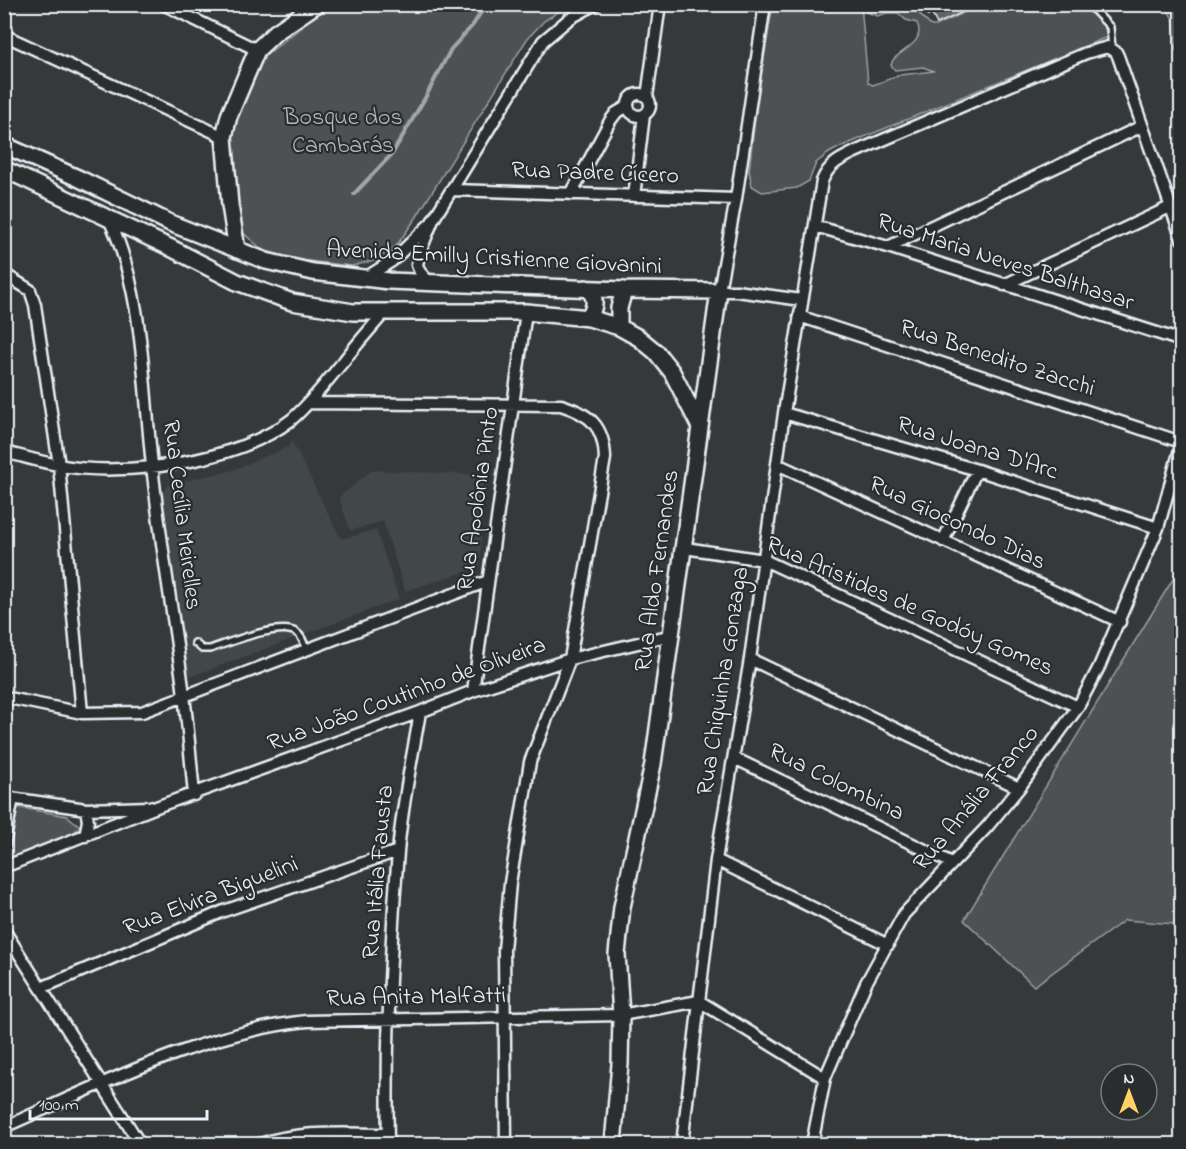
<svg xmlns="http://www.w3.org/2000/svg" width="1186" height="1149" viewBox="0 0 1186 1149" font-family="'Indie Flower',sans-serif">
<rect width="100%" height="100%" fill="#35393a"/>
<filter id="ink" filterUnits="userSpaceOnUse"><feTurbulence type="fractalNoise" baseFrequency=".0167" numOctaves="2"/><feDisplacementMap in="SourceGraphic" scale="12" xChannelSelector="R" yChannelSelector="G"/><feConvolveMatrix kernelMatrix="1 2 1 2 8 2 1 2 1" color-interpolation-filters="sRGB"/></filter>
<g filter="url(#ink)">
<path fill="#424647" d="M292,441L341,539L376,530L399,599L195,675L185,676L160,508L162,494L169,484L230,471L288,447Z
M372,470L483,475L480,567L405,591L383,521L350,531L339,497Z"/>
<path fill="#4d5152" stroke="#9aa1a5" stroke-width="1.5" d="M333,5H569L544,21L527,39L416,218L396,246L376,260L352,266L291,259L263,250L243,233L238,220L232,152L235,121L260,60L299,29L303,22Z
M773,5H861L868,83L873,85L900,75L934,71L923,67L895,70L891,65L893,60C903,49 926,42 917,23L906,20L898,13H887L877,16L866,12L865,5H916L920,15L931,26H936L972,9L970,5H1082L1099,19L1104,25L1107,37L840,147L829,153L816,163L809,181L797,188L762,192L752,186L749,171L757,100Z
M1165,5H1181V59L1176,50L1174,21Z
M1181,566V912L1174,924L1125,920L1034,986L964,920Z
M16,807L67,816L80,826L68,839L5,863Z"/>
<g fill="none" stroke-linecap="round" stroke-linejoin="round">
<path stroke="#a0a7ac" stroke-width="4" d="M354,194L392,154L425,98L451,49L473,25L486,4"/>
</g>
<path fill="#5f6365" stroke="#e8f1f8" stroke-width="1.5" d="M922,4H957L961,13L937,24L932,14L928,16Z"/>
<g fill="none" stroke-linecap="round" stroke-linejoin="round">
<g stroke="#e8f1f8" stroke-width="10">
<path id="lane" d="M1088,4L1110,27L1112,48
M195,643L202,649H210C228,643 282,621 297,633C303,637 304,644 306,650"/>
</g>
<g stroke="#e8f1f8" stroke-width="15">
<path id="street" d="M163,4L257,50
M765,4L736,199L719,291H737L801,300
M4,35L224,137
M628 105a11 11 0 1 1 22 0a11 11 0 1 1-22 0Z
M647,97L660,4
M452,190L736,199
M571,194L610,121L616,113L628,106
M634,196L644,115
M109,219C144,292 143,385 152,465C160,542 174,618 184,695C188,728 191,762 194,795
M815,226L888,247L1182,341
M888,247L1142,126
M4,274L30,290L35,305L59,465L82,713
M365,278L392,261L431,223
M429,282L420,272L417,265L419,255L433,220L543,41L569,19L596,4
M1004,285L1170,207
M799,316L1181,442
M310,403L561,405C590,414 604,426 605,458L570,659L530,762L510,883L504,950L506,1144
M784,413L977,470L1158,528
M4,452C22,456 40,462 58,465C124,478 237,462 291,420C311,403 326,382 343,362C356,345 370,329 384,313
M777,464L1120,622
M943,541L977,470
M685,548L764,560L1078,707
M750,659L1019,788
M473,691L526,312
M4,697L82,713L142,712L488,581
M734,758L952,863
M4,797L86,809L150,807
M85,836L88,821L86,809
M4,844L13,798
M716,860L888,945
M4,867L159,806L420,712L473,691L570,659L672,635
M4,930L140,1144
M41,988L224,911L398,851
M4,1127C100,1085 203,1032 307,1021L621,1015L699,1001L825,1078
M260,1144C301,1130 344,1134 387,1134
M388,1144C386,1047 390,949 398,852C402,805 412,759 420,712
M682,1144L716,860L750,659L784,413L822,181C829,164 840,159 855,152L1086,53L1108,47L1116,52L1118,56L1182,239
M812,1144L825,1078L866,983L904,914L987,827L1019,788L1078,707L1099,667L1158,528L1182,442"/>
</g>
<g stroke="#e8f1f8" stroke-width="20">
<path id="secondary" d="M4,145L80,179L170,223L266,261L313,272L389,281L624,290L719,291L653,764L622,907L617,954L621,1015L620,1064L613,1144
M4,169L169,247L237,282L292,302L353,312H526L589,318L619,327L639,338L656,352L672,372L700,427
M237,250L230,205L224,137L229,116L257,50L276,32L317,4
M586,288C598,296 595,307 589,318
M619,327V308L624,290"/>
</g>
<use href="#lane" stroke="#2a2d2e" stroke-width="5"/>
<use href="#street" stroke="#2a2d2e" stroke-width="10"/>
<use href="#secondary" stroke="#2a2d2e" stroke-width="15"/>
</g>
</g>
<g text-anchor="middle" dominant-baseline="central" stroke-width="4.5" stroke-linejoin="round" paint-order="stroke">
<g font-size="24" fill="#b2b9be" stroke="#2a2d2e">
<text x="343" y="118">Bosque dos<tspan x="343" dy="28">Cambarás</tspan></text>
</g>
<g font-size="24" fill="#e8f1f8" stroke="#2a2d2e">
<text transform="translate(595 174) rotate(2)">Rua Padre Cícero</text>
<text transform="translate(494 259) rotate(3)">Avenida Emilly Cristienne Giovanini</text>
<text transform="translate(1005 263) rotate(18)">Rua Maria Neves Balthasar</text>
<text transform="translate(997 359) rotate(18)">Rua Benedito Zacchi</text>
<text transform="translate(977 449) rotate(17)">Rua Joana D'Arc</text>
<text transform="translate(479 499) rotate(-82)">Rua Apolônia Pinto</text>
<text transform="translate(181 515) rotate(83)">Rua Cecília Meirelles</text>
<text transform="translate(957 524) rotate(25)">Rua Giocondo Dias</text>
<text transform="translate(658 571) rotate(-82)">Rua Aldo Fernandes</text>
<text transform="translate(909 607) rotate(24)">Rua Aristides de Godóy Gomes</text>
<text transform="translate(724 681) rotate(-81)">Rua Chiquinha Gonzaga</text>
<text transform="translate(407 695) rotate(-20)">Rua João Coutinho de Oliveira</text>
<text transform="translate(836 783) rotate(26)">Rua Colombina</text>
<text transform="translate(977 799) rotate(-50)">Rua Anália Franco</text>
<text transform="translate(379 872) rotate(-85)">Rua Itália Fausta</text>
<text transform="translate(211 897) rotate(-21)">Rua Elvira Biguelini</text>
<text transform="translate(416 998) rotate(-1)">Rua Anita Malfatti</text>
</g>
</g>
<rect width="1186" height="1149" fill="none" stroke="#2a2d2e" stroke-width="24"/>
<rect x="12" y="12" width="1162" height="1125" fill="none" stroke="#e8f1f8" stroke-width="2" filter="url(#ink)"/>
<g transform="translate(1129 1092)"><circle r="28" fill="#2a2d2e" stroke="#767b7f" stroke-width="1.5"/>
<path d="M0-4.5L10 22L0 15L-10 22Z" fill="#ffd166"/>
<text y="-9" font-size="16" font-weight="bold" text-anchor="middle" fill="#e8f1f8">N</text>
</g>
<path d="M30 1110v9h177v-9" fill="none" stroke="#e8f1f8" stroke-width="3"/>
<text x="39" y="1110" font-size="18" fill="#e8f1f8" stroke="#2a2d2e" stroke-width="4.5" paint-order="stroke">100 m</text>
</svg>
